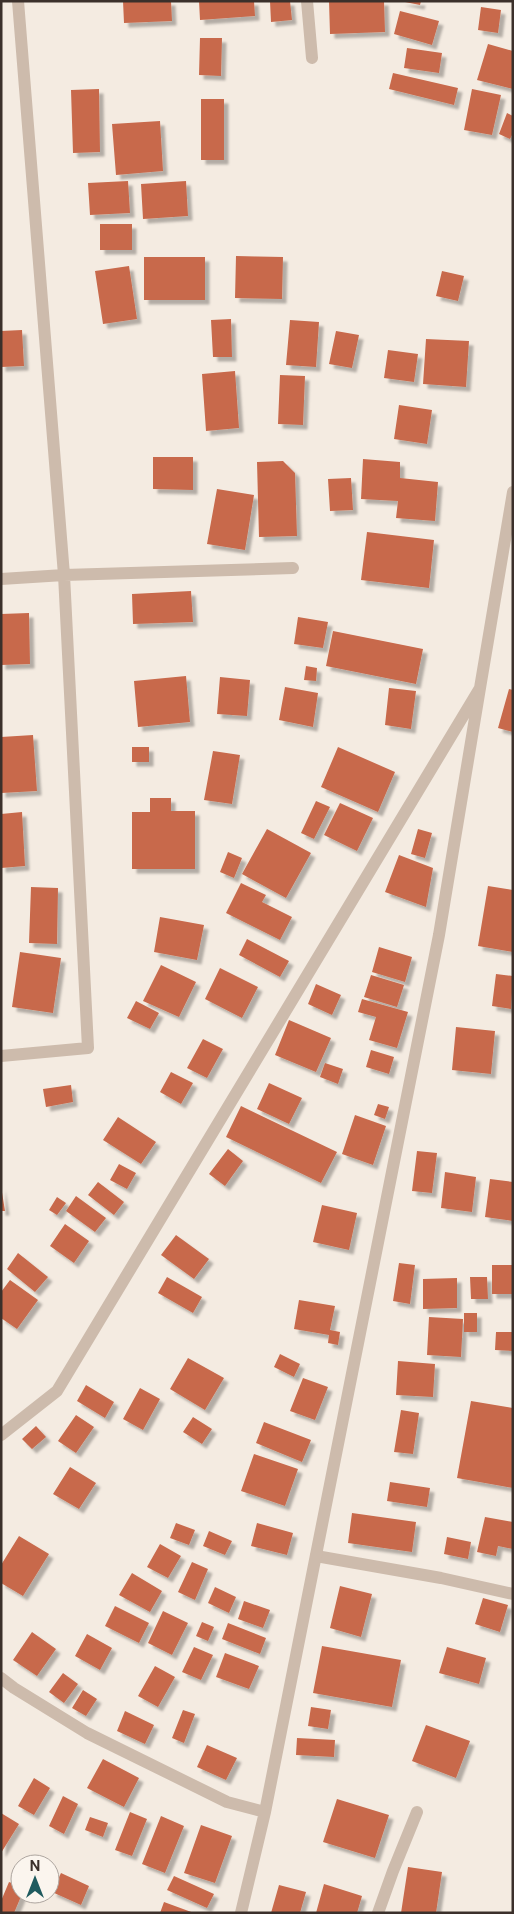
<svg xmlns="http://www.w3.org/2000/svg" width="514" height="1914" viewBox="0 0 514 1914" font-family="'Public Sans',sans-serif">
<defs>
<filter id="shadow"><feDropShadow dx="4.5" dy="4.5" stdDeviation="1" flood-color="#0004"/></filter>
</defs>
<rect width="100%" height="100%" fill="#f4ebe1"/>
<path fill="#c8694b" filter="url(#shadow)" d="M123,1H171L172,21L124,23Z
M199,1H254L255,16L200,20Z
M270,1H290L292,20L271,22Z
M329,1H384L385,32L330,34Z
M400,1H421L420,5Z
M481,7L501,10L498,33L478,30Z
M400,11L439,21L432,45L394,34Z
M200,38H222L221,76L199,75Z
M488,44L513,51V89L477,80Z
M407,48L442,53L439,73L404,68Z
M393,73L458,88L454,105L389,89Z
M99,89L100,152L73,153L71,90Z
M472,89L501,95L492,135L464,130Z
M201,99H224V160H201Z
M507,113L513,116V133L510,139L499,134Z
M160,121L163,171L116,175L112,124Z
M128,181L130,213L90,215L88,183Z
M186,181L188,216L143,219L141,184Z
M100,224H132V250H100Z
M236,256L283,257L282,299L235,298Z
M144,257H205V300H144Z
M129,266L137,319L103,324L95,271Z
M442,271L464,276L458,301L436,296Z
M231,319L232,357H213L211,320Z
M290,320L319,322L316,367L286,365Z
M22,330L24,366L1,367V331Z
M336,331L359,335L352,368L329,364Z
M426,339L469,341L466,387L423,384Z
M388,350L418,354L414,382L384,378Z
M235,371L239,428L206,431L202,374Z
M280,375L305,376L303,425L278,424Z
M399,405L432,410L427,444L394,439Z
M153,457H193V490L153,489Z
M363,459L400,462V478L438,482L435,521L396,518L398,501L361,499Z
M283,461L295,473L297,536L259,537L257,462Z
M351,478L353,510L330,511L328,479Z
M217,489L254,495L245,550L207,544Z
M367,532L434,540L429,588L361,580Z
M191,591L193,622L133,624L132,594Z
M29,613L30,664L1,665V614Z
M298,617L328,622L323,648L294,644Z
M333,631L423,649L416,684L326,666Z
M306,666L317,668L316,681L304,680Z
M186,676L190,722L138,727L134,681Z
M220,677L250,680L247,716L217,714Z
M285,687L318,693L313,727L279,720Z
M389,688L416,691L411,729L385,725Z
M509,689L513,690V732L498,728Z
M33,735L37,791L1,793V737Z
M132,747H149V762H132Z
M338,747L395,772L378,812L321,787Z
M213,751L240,755L232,804L204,800Z
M150,798H171V811H195V869H132V812H150Z
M316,801L330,807L314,839L301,833Z
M340,803L373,818L357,851L324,835Z
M22,812L25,866L1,868V814Z
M267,829L311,853L286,898L242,874Z
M418,829L432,833L425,858L411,854Z
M228,852L242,858L234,878L220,872Z
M399,855L433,868L426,907L385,892Z
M241,883L266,895L262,902L292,917L280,940L226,913Z
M488,886L513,890V952L478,946Z
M31,887L58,888L57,944L29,943Z
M160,917L204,925L197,960L154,952Z
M247,939L289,961L280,977L239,955Z
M379,947L412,957L405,982L372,972Z
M20,952L61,958L53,1013L12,1007Z
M161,965L196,982L179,1017L143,1001Z
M220,968L258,987L242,1018L205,999Z
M496,974L513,976L511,1009L492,1006Z
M371,975L404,985L397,1007L364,997Z
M316,984L341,995L332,1015L308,1004Z
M362,999L408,1012L397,1048L369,1040L376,1017L358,1012Z
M136,1001L159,1013L150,1029L127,1018Z
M289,1020L331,1038L316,1072L275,1055Z
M456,1027L495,1031L491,1074L452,1070Z
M203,1039L223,1049L207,1078L187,1068Z
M371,1050L394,1057L389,1074L366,1067Z
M325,1063L343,1069L338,1084L320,1077Z
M171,1072L193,1083L181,1104L160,1092Z
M269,1083L302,1098L289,1124L257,1109Z
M71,1085L73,1102L46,1107L43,1089Z
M378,1104L389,1107L385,1119L374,1115Z
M241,1106L337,1152L321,1183L226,1137Z
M355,1115L386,1126L373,1165L342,1154Z
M118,1117L156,1142L141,1164L103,1140Z
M228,1149L243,1161L225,1186L209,1174Z
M417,1151L437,1153L432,1193L412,1191Z
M119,1164L136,1173L127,1189L110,1180Z
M445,1172L476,1177L472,1212L441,1208Z
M490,1179L513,1182V1221L485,1217Z
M98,1182L124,1202L114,1215L88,1195Z
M1,1186L5,1211H1Z
M76,1196L106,1218L95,1232L66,1211Z
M57,1197L66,1203L57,1215L49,1210Z
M322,1205L357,1213L349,1250L313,1242Z
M65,1224L89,1241L74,1263L50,1246Z
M176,1235L209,1259L194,1279L161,1255Z
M18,1253L48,1277L35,1292L7,1269Z
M399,1263L415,1265L410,1304L393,1301Z
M492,1265H513V1294H492Z
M167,1277L202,1297L193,1313L158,1293Z
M470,1277H487L488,1299H471Z
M457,1278V1308L423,1309V1279Z
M10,1280L38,1300L17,1329L1,1318V1292Z
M299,1300L335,1306L330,1330L340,1332L338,1345L328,1343L329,1335L294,1329Z
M464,1313H477V1332H464Z
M429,1317L463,1319L461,1357L427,1355Z
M496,1332H513V1351L495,1350Z
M280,1354L300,1364L294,1377L274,1367Z
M188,1358L224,1378L205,1410L170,1389Z
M398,1361L435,1364L433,1397L396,1395Z
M303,1378L328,1387L315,1420L290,1411Z
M86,1385L114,1402L105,1418L77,1401Z
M140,1388L160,1399L143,1430L123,1419Z
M471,1401L513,1408V1488L457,1478Z
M401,1410L419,1413L413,1454L394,1452Z
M76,1415L94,1427L76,1453L58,1441Z
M193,1417L212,1429L202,1444L183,1432Z
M264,1422L311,1440L302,1462L256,1443Z
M36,1426L46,1437L32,1449L22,1439Z
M254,1454L298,1469L285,1506L241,1491Z
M70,1467L96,1483L79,1509L53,1494Z
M390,1482L430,1488L427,1507L387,1501Z
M352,1513L416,1522L412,1552L348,1543Z
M485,1517L513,1522V1549L498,1546L496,1556L477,1552Z
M176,1523L195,1530L189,1545L170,1538Z
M257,1523L293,1533L287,1555L251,1546Z
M209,1531L232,1541L225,1555L203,1546Z
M19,1536L49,1554L23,1596L1,1583V1565Z
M447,1537L471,1542L468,1559L444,1554Z
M160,1544L181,1556L168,1578L147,1567Z
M192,1562L208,1569L195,1600L178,1592Z
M132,1573L162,1591L150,1612L119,1595Z
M340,1586L372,1594L361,1637L330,1628Z
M215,1587L236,1597L229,1613L208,1603Z
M483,1598L508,1605L500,1632L475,1624Z
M244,1601L270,1610L263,1628L238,1619Z
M115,1606L149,1623L139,1643L105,1626Z
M163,1611L188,1623L172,1655L148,1643Z
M202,1622L214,1627L208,1641L196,1636Z
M228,1623L266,1638L260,1654L222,1639Z
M32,1632L56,1649L37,1676L13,1660Z
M87,1634L112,1648L100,1670L75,1656Z
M322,1646L401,1660L392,1707L313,1693Z
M194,1647L213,1655L201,1680L182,1672Z
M447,1647L486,1658L479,1684L439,1673Z
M225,1653L259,1666L249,1689L216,1677Z
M155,1666L175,1677L158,1707L138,1696Z
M63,1673L78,1684L64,1703L49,1692Z
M83,1690L97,1699L86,1716L72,1708Z
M311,1707L331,1710L328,1729L308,1726Z
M183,1710L195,1714L184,1743L172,1738Z
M125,1711L154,1725L145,1744L117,1731Z
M426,1725L470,1741L456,1778L412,1761Z
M297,1738L335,1740L334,1757L296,1755Z
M207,1745L237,1758L226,1780L197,1767Z
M103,1759L139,1778L124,1807L87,1788Z
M34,1778L50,1788L34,1815L18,1806Z
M63,1796L78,1804L64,1834L49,1826Z
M337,1799L389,1815L375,1858L323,1842Z
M130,1812L147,1819L132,1856L115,1850Z
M1,1813L19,1824L1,1853Z
M161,1816L184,1826L165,1873L142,1864Z
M90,1817L108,1823L103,1837L85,1830Z
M201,1825L232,1836L215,1883L184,1873Z
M408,1867L442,1872L436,1913H401Z
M61,1873L89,1886L81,1905L52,1892Z
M174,1876L214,1894L207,1908L167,1890Z
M9,1882L20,1886V1894H22L14,1913H1V1901Z
M324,1884L362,1896L357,1913H316Z
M279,1885L306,1892L300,1913H271Z
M164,1902L194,1913H160Z"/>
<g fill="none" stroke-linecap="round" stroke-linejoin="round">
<path stroke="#cdbbac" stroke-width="12" d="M316,1556L441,1578L513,1594
M378,1913L393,1871L417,1812"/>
<path stroke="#cdbbac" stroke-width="12" d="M307,1L312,58
M1,579L64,575L293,568
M1,1056L88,1048L64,575L18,1
M1,1435L57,1391L480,688L513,492
M1,1678L14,1688L87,1733L227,1802L265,1812
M241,1913L265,1812L439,935L480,688"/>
</g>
<rect width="514" height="1914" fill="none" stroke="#3b302b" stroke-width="5"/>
<g transform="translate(35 1879)"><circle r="24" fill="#fbf5ee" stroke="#aea6a0"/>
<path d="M0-4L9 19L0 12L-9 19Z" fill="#1f5a5e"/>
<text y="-8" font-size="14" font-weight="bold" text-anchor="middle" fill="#3b302b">N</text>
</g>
</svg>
